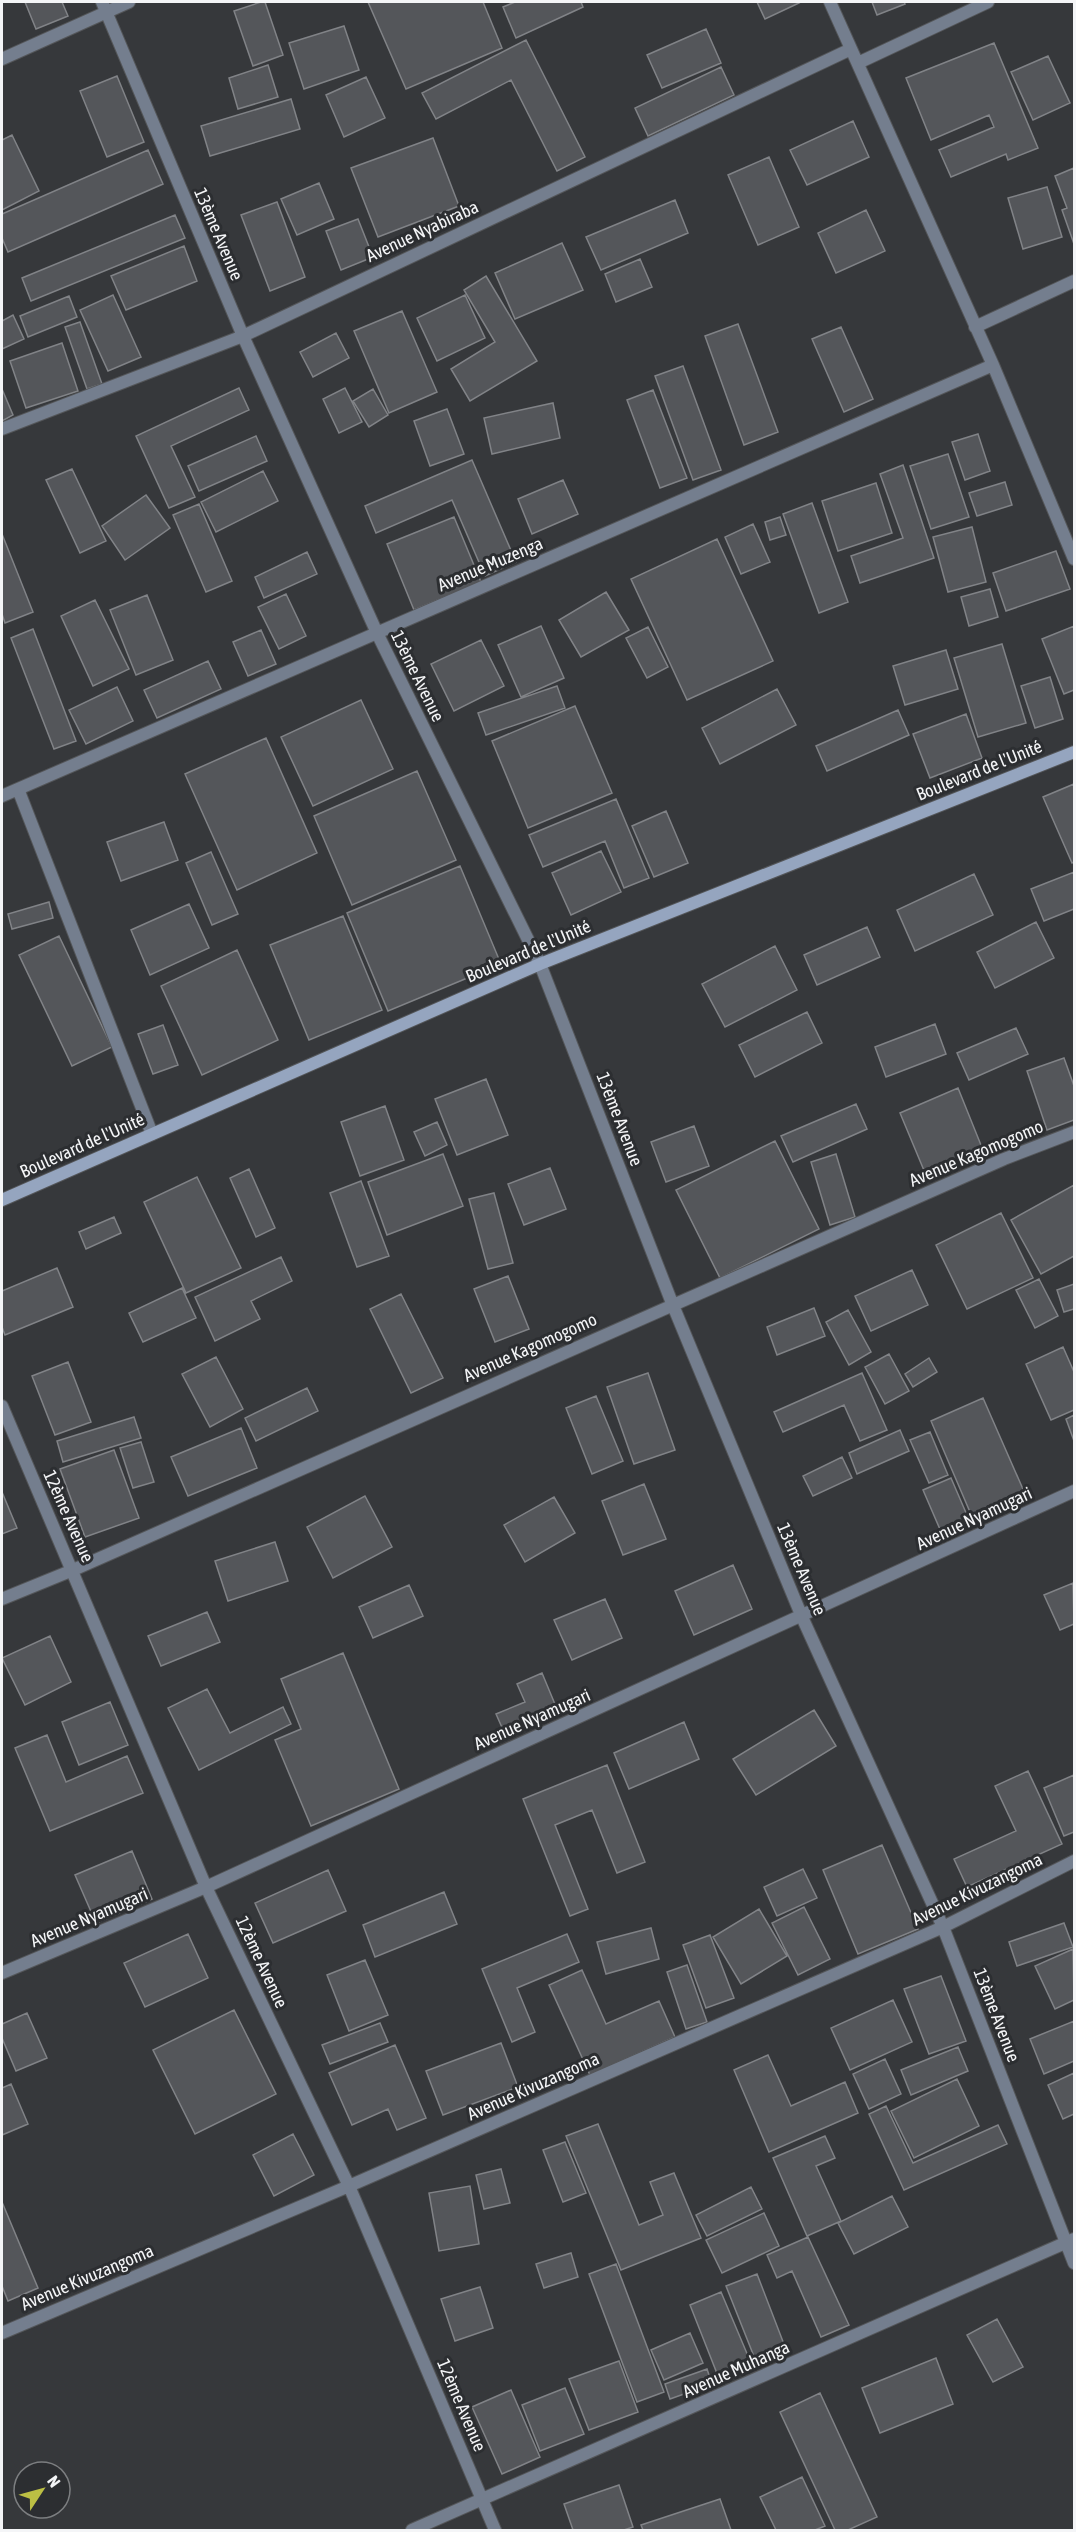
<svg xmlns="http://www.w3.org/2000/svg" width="1076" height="2532" viewBox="0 0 1076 2532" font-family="'Asap Condensed',sans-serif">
<rect width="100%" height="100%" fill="#36383b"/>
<path fill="#54565a" stroke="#818387" stroke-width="1.5" d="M25,2H62L68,16L36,29Z
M261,2H265L283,55L253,66L234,11Z
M368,2H483L502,48L406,89Z
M515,2H581L583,7L516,38L503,7Z
M757,2H798L799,3L765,19Z
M872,2H904L905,4L877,15Z
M344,26L359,70L304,89L289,43Z
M706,29L721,63L662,88L647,55Z
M526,40L585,157L557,171L511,80L436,119L422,93Z
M994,43L1038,148L1008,160L1006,154L951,177L939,150L994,127L989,115L931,140L906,78Z
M1048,56L1070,103L1033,120L1011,72Z
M268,65L278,97L238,109L229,78Z
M721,67L734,95L648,136L635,108Z
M117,76L144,142L107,157L80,91Z
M366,77L385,118L344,137L326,95Z
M291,99L300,129L210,156L201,126Z
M853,121L869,157L807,185L790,150Z
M12,135L39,191L2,210V140Z
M433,138L459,206L378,237L351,168Z
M148,150L163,184L8,252L2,238V214Z
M769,157L799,227L758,245L728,175Z
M1074,168V244L1062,210L1067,208L1055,176Z
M319,183L334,219L297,235L281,199Z
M1047,187L1062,237L1023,249L1008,198Z
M675,200L688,233L601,270L586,237Z
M277,202L305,277L270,291L241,215Z
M866,210L885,251L836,273L818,233Z
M175,215L185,238L31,301L22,278Z
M358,219L373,257L341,270L326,231Z
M562,243L583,290L515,319L495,273Z
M184,246L197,281L126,310L111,276Z
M640,259L652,287L616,302L605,274Z
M486,276L537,361L470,401L451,369L495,342L464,290Z
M113,295L141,357L108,371L80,310Z
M465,295L485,338L437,361L417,318Z
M69,296L77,317L28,337L20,316Z
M402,311L437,392L389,413L354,331Z
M13,315L24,339L2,349V321Z
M80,322L102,384L87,389L65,327Z
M738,324L778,432L744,445L705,336Z
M841,327L873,399L844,412L812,339Z
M336,333L349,358L313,377L300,352Z
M62,343L78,391L26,408L10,361Z
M683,366L721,470L693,480L655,376Z
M239,388L249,410L171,446L195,497L169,508L136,436Z
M345,388L362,422L339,433L323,399Z
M2,389L13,415L2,421Z
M373,389L388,415L369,427L353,401Z
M653,390L687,478L660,488L627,400Z
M553,403L560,438L492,454L484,418Z
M447,409L464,454L430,466L414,421Z
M978,434L990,471L965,480L952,442Z
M256,436L267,461L199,491L188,466Z
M948,454L969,517L931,529L910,466Z
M472,460L516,562L485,576L452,500L376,533L365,506Z
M903,465L934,558L860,583L851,556L903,538L880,474Z
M72,469L106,541L80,553L46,480Z
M263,471L278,501L216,532L201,502Z
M563,480L578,514L532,534L518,499Z
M1005,482L1012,505L977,516L969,493Z
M876,483L892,533L838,551L822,501Z
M146,495L170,528L125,560L102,526Z
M812,503L848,602L819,613L783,514Z
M199,504L232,581L206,592L173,515Z
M454,517L481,582L414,610L387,544Z
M780,517L786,535L770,540L765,522Z
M753,524L770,562L741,574L725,537Z
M972,527L986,582L948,592L933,537Z
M2,534L33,612L5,623L2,614Z
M717,539L773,661L687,700L631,579Z
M1056,551L1070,589L1006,611L993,573Z
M307,552L317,574L264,598L255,577Z
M990,589L998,617L969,626L961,597Z
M606,592L629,630L581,657L559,620Z
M286,594L306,636L279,649L258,607Z
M147,595L173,660L136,675L110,610Z
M95,600L129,669L93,686L61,616Z
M541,626L564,678L521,697L498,645Z
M1074,626V690L1064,694L1042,639Z
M648,627L668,667L647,678L626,638Z
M33,629L76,741L54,749L11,638Z
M261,630L276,664L248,676L233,642Z
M481,640L504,686L454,711L431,664Z
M1002,644L1026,723L978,737L954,658Z
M946,650L958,689L905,705L893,666Z
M208,661L221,689L157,718L144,690Z
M1050,677L1063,719L1035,728L1021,686Z
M557,686L565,708L486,735L478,713Z
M117,687L133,721L86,744L69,710Z
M777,689L796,725L720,764L702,728Z
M361,700L393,769L313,806L281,737Z
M575,706L612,793L528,828L492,741Z
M898,710L909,735L827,771L816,746Z
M966,714L982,758L930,778L913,734Z
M266,738L317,853L237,890L185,774Z
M417,771L456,860L352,905L314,816Z
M1074,784V862L1072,863L1043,797Z
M616,799L649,878L624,888L605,841L543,867L529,835Z
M666,811L688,863L654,877L632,826Z
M164,822L178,860L121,881L107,842Z
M601,851L621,892L571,915L552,873Z
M211,852L238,914L212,925L186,863Z
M460,866L501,964L388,1011L347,913Z
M1074,872V909L1044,921L1031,889Z
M974,874L993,915L915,951L897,910Z
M49,902L53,918L12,929L8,914Z
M189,904L209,948L150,975L131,930Z
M343,916L382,1010L309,1040L270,945Z
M1036,922L1054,958L995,988L977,952Z
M867,927L880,957L817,985L804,955Z
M59,936L112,1047L72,1066L19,955Z
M775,946L797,990L725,1027L702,984Z
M237,950L278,1040L202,1075L161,986Z
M807,1012L822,1043L755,1077L739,1045Z
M935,1024L946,1054L886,1077L875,1047Z
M163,1025L178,1065L153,1074L138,1034Z
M1016,1028L1028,1054L969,1080L957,1053Z
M1064,1058L1074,1086V1120L1047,1130L1027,1071Z
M486,1079L508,1135L457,1155L435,1099Z
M958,1088L985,1155L928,1180L900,1113Z
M856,1104L867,1129L793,1162L781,1136Z
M385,1106L404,1160L360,1176L341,1122Z
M437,1122L447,1145L425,1156L414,1132Z
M694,1126L709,1166L666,1182L651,1142Z
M775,1141L819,1229L720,1278L676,1190Z
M443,1154L463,1206L387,1235L368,1182Z
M836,1154L855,1217L830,1225L811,1162Z
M550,1168L566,1209L524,1225L508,1184Z
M249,1169L275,1228L256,1237L230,1178Z
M197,1177L241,1268L186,1293L144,1202Z
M361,1181L389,1256L357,1267L330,1193Z
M1074,1185V1256L1041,1274L1011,1220Z
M494,1193L513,1263L488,1269L469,1199Z
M1001,1213L1033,1278L967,1309L936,1245Z
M114,1217L121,1233L86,1249L79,1232Z
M281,1257L292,1281L251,1301L260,1319L215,1341L195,1297Z
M57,1268L73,1307L5,1335L2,1327V1291Z
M912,1270L928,1305L871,1331L855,1296Z
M508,1276L529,1329L495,1342L474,1289Z
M1039,1279L1058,1316L1035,1328L1016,1290Z
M1074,1284V1309L1064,1312L1057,1290Z
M182,1288L196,1318L143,1342L129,1313Z
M401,1294L443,1378L411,1393L370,1309Z
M814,1308L825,1336L777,1355L767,1327Z
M848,1310L871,1352L849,1365L826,1322Z
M1063,1347L1074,1372V1410L1051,1420L1026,1364Z
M889,1354L909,1391L885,1404L865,1367Z
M216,1357L243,1409L210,1427L182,1374Z
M929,1358L937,1372L913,1387L905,1374Z
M68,1362L91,1422L55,1435L32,1376Z
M648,1373L675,1450L634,1464L607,1387Z
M862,1373L887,1430L860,1441L844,1405L783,1432L774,1412Z
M307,1388L318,1411L256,1441L245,1418Z
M596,1396L623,1461L592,1474L566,1408Z
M983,1398L1026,1496L973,1519L931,1421Z
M1074,1415V1441L1066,1419Z
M134,1417L141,1438L63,1462L57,1441Z
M241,1428L257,1468L188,1496L171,1457Z
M900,1430L909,1451L857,1474L849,1453Z
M930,1432L948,1475L929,1483L910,1440Z
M141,1442L154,1482L133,1488L120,1448Z
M114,1450L139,1518L85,1537L60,1469Z
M842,1457L852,1478L813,1496L803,1476Z
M951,1478L970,1522L942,1534L923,1490Z
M644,1484L666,1539L623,1555L602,1501Z
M2,1492L17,1528L2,1534Z
M365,1496L392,1547L333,1578L307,1527Z
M554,1497L575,1533L525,1562L504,1525Z
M275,1542L288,1581L228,1601L215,1561Z
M733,1565L752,1609L694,1635L675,1591Z
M1073,1583L1074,1624L1060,1630L1044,1595Z
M409,1585L423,1616L373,1638L359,1607Z
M605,1599L622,1638L572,1660L554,1620Z
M207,1612L220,1642L161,1666L148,1636Z
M50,1636L71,1682L25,1705L2,1658Z
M343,1653L399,1789L311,1826L275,1740L301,1729L281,1679Z
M542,1673L557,1709L504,1732L496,1714L525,1702L517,1684Z
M207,1689L230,1733L283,1707L291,1724L199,1770L168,1708Z
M110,1702L128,1745L79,1765L62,1722Z
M814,1710L836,1746L756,1795L733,1759Z
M684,1722L699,1759L629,1789L614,1753Z
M47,1735L66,1782L127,1756L143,1793L50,1831L15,1748Z
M607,1765L645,1862L617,1873L592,1810L555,1825L588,1909L570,1916L523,1799Z
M1028,1771L1062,1844L967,1887L954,1859L1016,1831L995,1786Z
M1074,1775V1832L1064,1836L1044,1788Z
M882,1845L918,1929L858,1954L823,1870Z
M132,1851L152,1899L96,1923L75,1875Z
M803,1869L817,1898L777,1916L764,1887Z
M328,1870L346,1911L273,1943L255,1903Z
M444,1892L457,1924L375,1957L363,1925Z
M804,1907L830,1959L798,1975L772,1923Z
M759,1909L787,1956L741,1984L713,1937Z
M1064,1923L1073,1947L1017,1966L1009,1942Z
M651,1928L659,1959L606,1974L597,1942Z
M188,1934L208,1978L145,2007L124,1963Z
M567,1934L579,1962L517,1988L535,2032L512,2042L482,1969Z
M710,1935L734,1998L706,2008L683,1945Z
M1073,1949L1074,2000L1055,2009L1035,1966Z
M365,1960L388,2015L349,2031L327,1975Z
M687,1965L707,2022L686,2029L667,1972Z
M582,1970L606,2024L659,2001L675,2037L590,2075L549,1985Z
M941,1976L966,2041L929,2054L904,1989Z
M893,2000L912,2042L850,2070L831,2028Z
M234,2010L276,2094L195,2134L153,2050Z
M27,2013L47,2058L16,2071L2,2038V2024Z
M1074,2021V2061L1044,2074L1030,2039Z
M380,2023L388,2042L330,2064L322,2045Z
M501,2043L518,2087L443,2115L426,2071Z
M395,2045L426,2118L397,2130L388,2109L352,2125L329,2073Z
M958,2047L968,2071L911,2095L901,2070Z
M768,2055L791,2106L845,2082L858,2113L769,2152L734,2070Z
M885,2059L901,2094L869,2109L853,2074Z
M1074,2073V2114L1063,2119L1048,2085Z
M957,2079L979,2126L914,2158L891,2111Z
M11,2084L28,2124L2,2135V2088Z
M886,2106L913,2163L998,2125L1007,2144L904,2190L869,2114Z
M598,2124L639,2225L663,2215L650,2182L674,2173L701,2238L621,2270L566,2136Z
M293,2134L314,2175L274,2196L253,2155Z
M825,2136L835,2158L816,2166L841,2221L807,2236L773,2158Z
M565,2142L586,2193L563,2202L543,2150Z
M501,2169L510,2203L484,2209L476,2175Z
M470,2186L479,2244L439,2251L429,2193Z
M751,2187L762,2209L707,2236L696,2215Z
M892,2196L908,2227L854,2254L838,2223Z
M2,2202L38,2288L8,2301L2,2286Z
M764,2213L779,2246L722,2273L706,2240Z
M808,2237L849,2325L821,2337L792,2271L777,2278L767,2255Z
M571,2253L578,2277L544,2288L536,2264Z
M616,2264L664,2392L637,2402L589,2274Z
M757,2274L787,2352L757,2364L726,2286Z
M480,2287L493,2328L455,2341L441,2299Z
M721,2292L751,2363L718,2376L690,2305Z
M997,2319L1023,2367L993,2382L967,2335Z
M690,2333L703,2363L664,2380L651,2350Z
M936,2358L953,2404L880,2433L862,2388Z
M619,2361L638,2412L589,2430L569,2379Z
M707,2369L712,2384L670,2399L665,2384Z
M565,2388L584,2434L540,2451L522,2405Z
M511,2390L540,2457L502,2474L472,2407Z
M820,2393L877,2517L848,2530H835L780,2412Z
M802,2477L825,2526L815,2530H776L760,2497Z
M619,2485L633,2527L624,2530H573L564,2504Z
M720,2499L731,2530H643L641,2525Z"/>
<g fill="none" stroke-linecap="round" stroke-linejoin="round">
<g stroke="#545659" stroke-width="14">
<path id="street" d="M102,2L243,336L377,633L540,964L672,1303L802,1617L943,1927L1074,2263
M830,2L993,365L1074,559
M2,59L129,2
M858,63L988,2
M975,327L1074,281
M2,429L243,336L851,49
M18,789L152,1134
M2,796L993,365
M2,1406L206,1887L349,2186L495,2530
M2,1599L73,1570L1004,1159L1074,1132
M2,1973L206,1887L1074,1491
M2,2333L349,2186L943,1927L1074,1861
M412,2530L1074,2239"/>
</g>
<g stroke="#545659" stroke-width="14">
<path id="secondary" d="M2,1200L540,964L1074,752"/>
</g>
<use href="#street" stroke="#747e8e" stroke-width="12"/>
<use href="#secondary" stroke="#95a5bf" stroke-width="12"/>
</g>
<g text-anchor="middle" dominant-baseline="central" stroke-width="6" stroke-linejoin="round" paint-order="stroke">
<g font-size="18" fill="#f4f5f7" stroke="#2c2e31">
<text transform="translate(422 231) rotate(-25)">Avenue Nyabiraba</text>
<text transform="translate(219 234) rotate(67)">13ème Avenue</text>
<text transform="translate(490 564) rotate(-23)">Avenue Muzenga</text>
<text transform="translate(418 676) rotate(64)">13ème Avenue</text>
<text transform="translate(979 770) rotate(-22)">Boulevard de l'Unité</text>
<text transform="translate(528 951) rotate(-23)">Boulevard de l'Unité</text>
<text transform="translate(620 1119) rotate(69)">13ème Avenue</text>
<text transform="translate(82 1145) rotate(-24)">Boulevard de l'Unité</text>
<text transform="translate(976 1153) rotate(-23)">Avenue Kagomogomo</text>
<text transform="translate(530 1347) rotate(-24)">Avenue Kagomogomo</text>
<text transform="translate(69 1516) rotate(66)">12ème Avenue</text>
<text transform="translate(974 1518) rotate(-25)">Avenue Nyamugari</text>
<text transform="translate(802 1569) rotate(67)">13ème Avenue</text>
<text transform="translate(532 1719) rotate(-24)">Avenue Nyamugari</text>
<text transform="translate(977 1889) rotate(-26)">Avenue Kivuzangoma</text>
<text transform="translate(89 1917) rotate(-23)">Avenue Nyamugari</text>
<text transform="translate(262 1962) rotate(65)">12ème Avenue</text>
<text transform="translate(997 2015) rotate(69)">13ème Avenue</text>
<text transform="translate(533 2086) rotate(-24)">Avenue Kivuzangoma</text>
<text transform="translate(87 2277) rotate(-23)">Avenue Kivuzangoma</text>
<text transform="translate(736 2369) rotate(-24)">Avenue Muhanga</text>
<text transform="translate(462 2405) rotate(67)">12ème Avenue</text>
</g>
</g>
<rect width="1076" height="2532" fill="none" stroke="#f4f5f7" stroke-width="6"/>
<g transform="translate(42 2490) rotate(54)"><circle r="28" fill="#2c2e31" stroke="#7c7e80" stroke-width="1.5"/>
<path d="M0-4.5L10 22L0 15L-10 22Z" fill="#bcbf44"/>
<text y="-9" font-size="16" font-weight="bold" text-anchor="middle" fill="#f4f5f7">N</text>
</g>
</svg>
